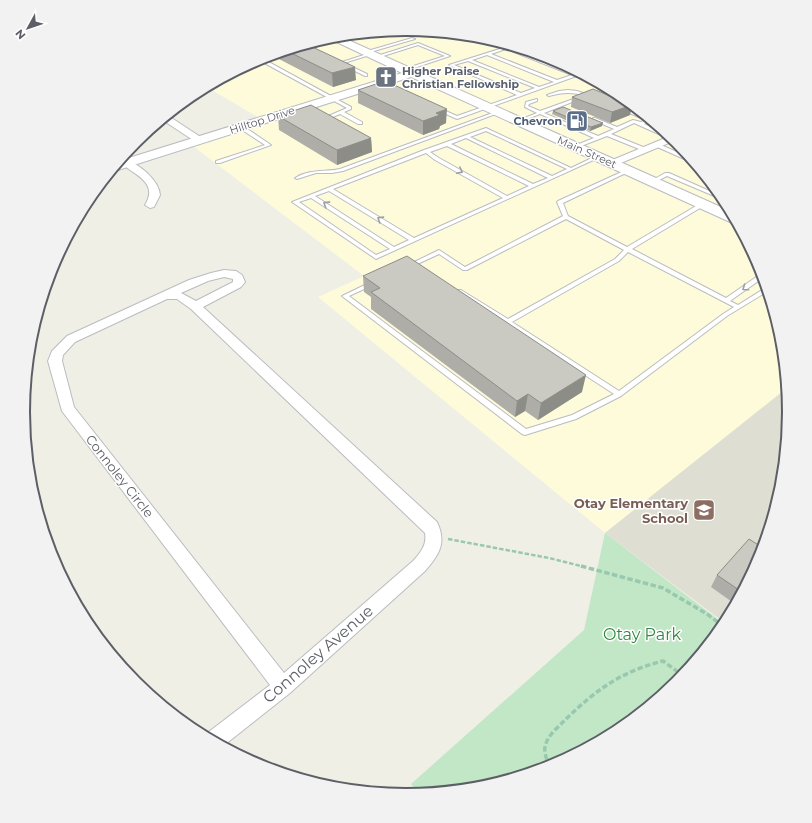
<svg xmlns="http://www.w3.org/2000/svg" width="812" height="823" viewBox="0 0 812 823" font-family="Montserrat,sans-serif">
<rect width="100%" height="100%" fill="#efefe5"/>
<path fill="#fefbdb" d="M406,29L481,36L553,58L619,93L677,141L725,199L760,265L782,337L787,388L605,533L318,297L364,276L189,143L263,120L205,86L260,58L332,36Z"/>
<path fill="#dfded3" d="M787,388L789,412L782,486L760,558L725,623L605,533Z"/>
<path fill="#c1e7c7" d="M605,533L724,624L677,682L619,730L552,765L480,787L419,793L411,784L584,630Z"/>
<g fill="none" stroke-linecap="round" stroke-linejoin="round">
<g stroke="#babcc1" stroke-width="2">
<path id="service" d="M387,30V32L378,34L376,33Z
M335,38L338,39L303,50L300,49Z
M412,38L415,39L367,53L364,52Z
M418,43L450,56L405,71H404V69L445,56L418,45L377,58L374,57Z
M512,45L515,46L509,48L575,74L580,72L582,74L457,119L437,110V108H439L457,116L517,95L449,65ZM506,49L572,75L557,80L491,54ZM487,55L554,82L539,87L472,60ZM468,61L535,88L521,93L454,65Z
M285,52L288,53L265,60L351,107V109L344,112L362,122V124H358L340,114L328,119H326V117L347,108L257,59Z
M370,53L373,54L344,63L367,74V76H365L339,63Z
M568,90L577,91L589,95L587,96C573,92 563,92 549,96L547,95L559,91Z
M579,97H580V99L544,113L598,136L614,129L593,120V118H595L617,127L633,120L641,122L646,120L622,110L621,109L623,108L650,118L651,121L644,124L671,136L674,138L670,139L634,123L611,134L648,149V151H644L607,136L576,148L574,147V146L594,138L540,114L520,122L517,121L537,113L525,107L526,102L537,99V101L529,104L528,106L540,111Z
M498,111L501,112L343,171L332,173H316L297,179L295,178C309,169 324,172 340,169Z
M239,126H243L271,145L220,163H216V161L265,145L239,128Z
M486,128L571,168L596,156L600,157L376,259L292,202L424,150ZM486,131L567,169L552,176L470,137ZM466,138L548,178L533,184L451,144ZM447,146L529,186L507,196L439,158L430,152ZM426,153L435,160L503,198L414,238L333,189ZM329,191L409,240L394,247L315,196ZM311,198L390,249L376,255L299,202Z
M655,144H659L692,159L694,162H691L655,146Z
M628,169H630V171L563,203L568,216L627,247L701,203H705V205L632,249L726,298L762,273L764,277L730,301L738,305L765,288L767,287L768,291L727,316L621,396L576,419L525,435L522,434L342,296L371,282H375V284L349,296L526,429L572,415L614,394L456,291L457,290H461L508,319L615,259L624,250L566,219L467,270H463L439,254L411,267L409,268L406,266L439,250L465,267L563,216L557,202L558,201ZM628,252L734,307L723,314L619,391L512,322L619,261Z
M665,173H669L723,197L726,201L667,176L655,182L651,181Z
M728,206L730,209L723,213H719V211Z"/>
</g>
<g stroke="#babcc1" stroke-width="2">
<path id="minor" d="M167,115L202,138L203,140L202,142H196L161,119Z
M670,136L676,140L616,165H610L608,163L610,161Z
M126,160C139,164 159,180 160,195L154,207L150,208L145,205C158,184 138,176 123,165L121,163Z
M224,270L236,271L242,275L245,282L241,287L203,307L437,522C447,543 439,555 425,571L290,693L223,746L205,736L206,734L270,685L62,411L48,361L52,351L67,336L189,280L211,273ZM224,277L233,279V282L196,301L181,293L208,281ZM167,299H177L191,309L425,533C427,545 421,552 413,561L284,673L74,407L62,361L63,355L75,342Z"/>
</g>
<g stroke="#babcc3" stroke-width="2">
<path id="secondary" d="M337,35L732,212L737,223L730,222L411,77L118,170H111L119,161L402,73L326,37Z"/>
</g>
<path stroke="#9ac8ae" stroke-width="2.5" stroke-dasharray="4.5 2" stroke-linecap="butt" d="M448,539L549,558L585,567"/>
<path stroke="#9ac8ae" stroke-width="3.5" stroke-dasharray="5.5 2.5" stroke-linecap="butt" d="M581,566L663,588L707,614L723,626
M550,766L548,765C547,759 544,753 545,747C547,736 558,727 565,720C596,690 620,672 663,661L682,675"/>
<use href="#service" fill="#fff" fill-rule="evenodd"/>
<use href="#minor" fill="#fff" fill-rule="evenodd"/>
<use href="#secondary" fill="#fff" fill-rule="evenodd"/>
</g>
<path fill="#aeada7" d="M306,44L356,80L333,87L277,58V53L271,55L270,54Z
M358,90L446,123L440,126L439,129L423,135L358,103Z
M572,97L632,105L630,115L610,123L571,107Z
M553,111L602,126L590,131L552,114Z
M278,116L371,138L372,152L337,165L279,130Z
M363,276L582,392L538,420L525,411L515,417L371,309V297L364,292Z
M760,558L735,604L711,587L717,575Z"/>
<path fill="#8d8d88" d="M355,67L356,80L333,87L332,73Z
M632,105L630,115L610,123L612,112Z
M447,109L446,123L440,126L439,129L423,135V121L436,113Z
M603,123L602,126L590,131L591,127Z
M371,138L372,152L337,165V150Z
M586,375L582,392L538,420L541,403Z
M528,394L525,411L515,417L517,401Z"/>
<path fill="#cac9c2" stroke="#8d8d88" d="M306,44L355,67L332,73L285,50Z
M376,84L384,87L392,84L447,109L436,113L440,115L423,121L358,90Z
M593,89L632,105L612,112L572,97Z
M311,105L371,138L337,150L278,116Z
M563,107L603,123L591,127L553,111Z
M407,256L586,375L541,403L528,394L517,401L371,292L380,288L363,276Z
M749,539L763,548L760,558L742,592L717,575Z"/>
<defs><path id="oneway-chevron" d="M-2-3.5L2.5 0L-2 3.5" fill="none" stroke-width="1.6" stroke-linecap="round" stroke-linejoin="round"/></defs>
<g stroke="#9e9fa3">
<use href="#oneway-chevron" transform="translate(460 171) rotate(27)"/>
<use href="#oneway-chevron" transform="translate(326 204) rotate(-147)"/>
<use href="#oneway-chevron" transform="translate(380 219) rotate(-148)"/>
<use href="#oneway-chevron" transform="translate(745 288) rotate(145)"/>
</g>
<defs>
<g id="church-square" transform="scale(1.15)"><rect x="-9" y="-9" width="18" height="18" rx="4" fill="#6b7280" stroke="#fff"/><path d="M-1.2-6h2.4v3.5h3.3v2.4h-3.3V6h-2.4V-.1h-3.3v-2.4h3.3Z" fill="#fff"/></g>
<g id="fuel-square" transform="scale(1.15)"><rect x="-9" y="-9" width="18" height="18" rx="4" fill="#5c6f8a" stroke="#fff"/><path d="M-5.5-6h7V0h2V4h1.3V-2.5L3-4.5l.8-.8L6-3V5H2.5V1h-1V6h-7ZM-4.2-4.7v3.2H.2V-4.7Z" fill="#fff"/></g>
<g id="school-square" transform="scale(1.15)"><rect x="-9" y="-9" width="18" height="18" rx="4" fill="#8d6e63" stroke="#fff"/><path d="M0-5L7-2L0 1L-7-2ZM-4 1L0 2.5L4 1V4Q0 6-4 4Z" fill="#fff"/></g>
</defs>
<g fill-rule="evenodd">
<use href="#church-square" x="386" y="77"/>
<use href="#fuel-square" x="577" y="121"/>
<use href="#school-square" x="704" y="510"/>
</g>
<g text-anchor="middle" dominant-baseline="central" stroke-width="3" stroke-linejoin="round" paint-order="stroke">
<g font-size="11" font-weight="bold" fill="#5b616d" stroke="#fff" text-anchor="start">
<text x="402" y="71">Higher Praise<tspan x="402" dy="13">Christian Fellowship</tspan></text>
</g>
<g font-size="11" fill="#5d5f66" stroke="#fff">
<text transform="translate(262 120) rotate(-18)">Hilltop Drive</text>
<text transform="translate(587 152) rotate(24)">Main Street</text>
</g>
<g font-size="11" font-weight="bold" fill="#4e5e75" stroke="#fff" text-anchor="end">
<text x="562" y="121">Chevron</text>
</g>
<g font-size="13" fill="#5d5f66" stroke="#fff">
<text transform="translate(120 476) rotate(52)">Connoley Circle</text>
</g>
<g font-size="13" font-weight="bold" fill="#785e54" stroke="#fff" text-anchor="end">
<text x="688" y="503">Otay Elementary<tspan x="688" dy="15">School</tspan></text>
</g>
<g font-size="16" fill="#338643" stroke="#fff">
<text x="642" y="634">Otay Park</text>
</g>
<g font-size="16" fill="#5d5f66" stroke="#fff">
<text transform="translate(318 654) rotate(-41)">Connoley Avenue</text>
</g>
</g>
<path d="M0 0H812V823H0ZM30 412a376 376 0 1 1 752 0a376 376 0 1 1-752 0Z" fill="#f2f2f3" fill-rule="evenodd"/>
<path fill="none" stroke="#5d5f66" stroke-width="2" d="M30 412a376 376 0 1 1 752 0a376 376 0 1 1-752 0Z"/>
<g transform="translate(28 28) rotate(230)" stroke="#ffffff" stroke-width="3" paint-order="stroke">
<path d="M0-3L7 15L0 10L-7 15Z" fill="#5d5f66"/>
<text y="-6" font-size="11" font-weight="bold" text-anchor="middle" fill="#5d5f66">N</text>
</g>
</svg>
